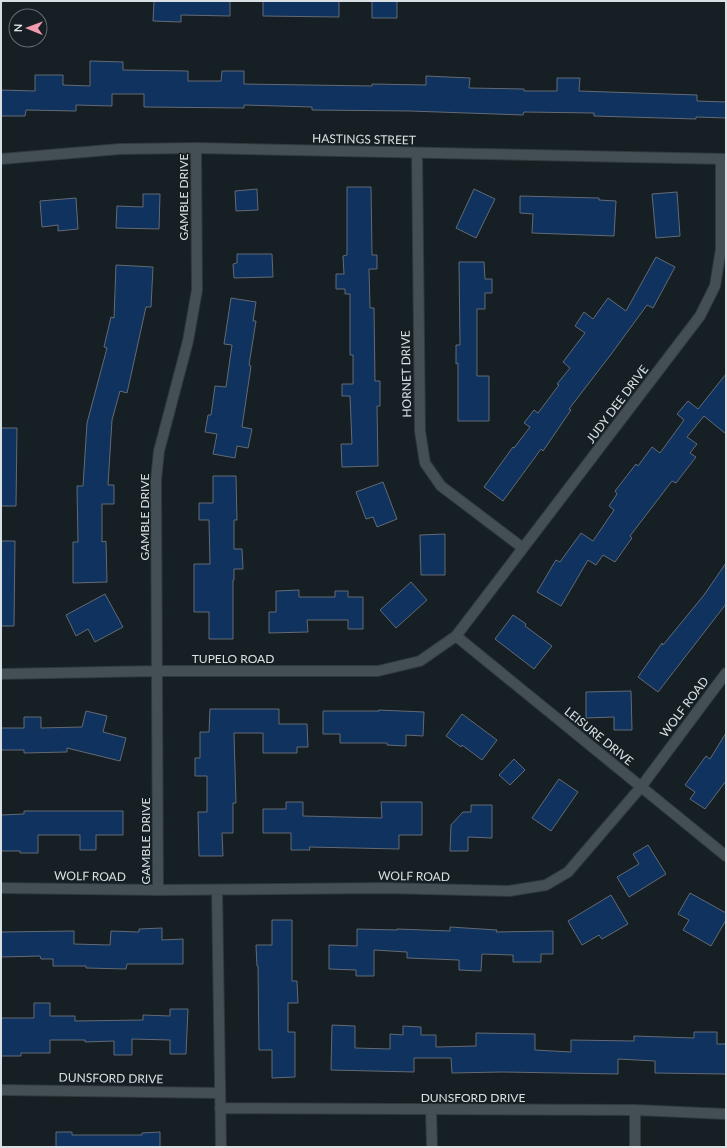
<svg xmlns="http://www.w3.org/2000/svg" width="727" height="1148" viewBox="0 0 727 1148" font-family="Lato,sans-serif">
<rect width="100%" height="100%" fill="#151f24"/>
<path fill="#10325e" stroke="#636a74" d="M154,1H230V16L181,15V22L153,21Z
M263,1H339V17L263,16Z
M372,1H397V18H372Z
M90,61L123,62V70L188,71V81H221L222,71H244V84L372,86V84L426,85V76L470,78L469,88L524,89V91H557V78H580L579,91L697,95V101L726,102V118L696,117V119L594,116V113L524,112L523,115L410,111L312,110V107L244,105V108L144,107V94H112V106L76,105V111L26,110L25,116H1V90L35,91V75H63V85L90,86Z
M347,187H371L372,255H377V269H369L370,308H374L375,381H380V406H377L378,466L342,467L341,444H352L350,396H342V384H353V355H350V294H345V289H336V274H344L343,256L347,255Z
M257,189L258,210L236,211L235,191Z
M474,189L495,199L476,238L456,228Z
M677,192L680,236L656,238L652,194Z
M143,194H160L159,229L116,228L117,206L143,207Z
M520,196L599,198V200L616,201L614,236L532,233L533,214L520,213Z
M76,198L78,229L58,231V225L42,227L40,201Z
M237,254H272L273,277L234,278L233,264L237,263Z
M656,257L675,267L653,308L647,305L612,353L569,409L571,410L543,451L541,449L503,501L484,487L513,447L514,448L530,427L524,423L534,410L538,413L559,385L557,384L570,368L563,362L585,333L575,326L584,312L593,319L608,298L626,311Z
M459,262H484L485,279H492V293H485V309H477V376H489V421H458V363L456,364V345H460Z
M116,265L153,267L151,307H146L127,393L120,391L112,420L108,485H114V504H102V542L106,541L107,582L73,583V542H78L77,486H83L87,423L107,348L104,347L111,317L114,318Z
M231,298L256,302L253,321H256L249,365L251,366L242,427L252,429L248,448L237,446L235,458L213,454L217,434L205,432L208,415H211L215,386L226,387L232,345L224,344Z
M726,374V434L704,416L687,437L697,444L690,453L696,457L676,483L672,481L630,536L632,538L615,562L603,555L596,565L588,560L561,606L537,592L556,560L560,562L581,533L593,541L614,510L609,506L617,494L615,491L636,464L638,466L652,447L660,453L684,420L677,414L688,401L698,409Z
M1,428H17L16,506H1Z
M213,476H236L237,520H234V549H242L243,569H234V580H233V639H209V612H194V564H210L209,520H199V503H213Z
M383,482L397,519L377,527L373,517L366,519L356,492Z
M445,534V575H421L420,535Z
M1,541H15L14,626H1Z
M726,563V604L658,692L638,677L662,643L663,645L704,595Z
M411,582L427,600L396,628L380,610Z
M299,590V597H335V591H348V597H363V629H348V620H307L308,632L269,633V612H276V591Z
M105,594L123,627L95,642L88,629L76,636L66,615Z
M513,615L526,624L525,626L552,646L534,669L495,639Z
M631,691L632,730H614V717L586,718V692Z
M210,709H279V724H307L308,747H297V753H263V733H234L236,803H233V833H222L223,856H199L198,812H207V776H195V758H200V732H209Z
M379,710L424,712L423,736L406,735V746L387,745V743H340V734H323V711H379Z
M86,711L107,716L103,732L126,738L120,761L67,748V752L24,753V750H1V728H24V717H41V728L82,727Z
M462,714L497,740L482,760L462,745L461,747L446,736Z
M726,733V781L705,809L690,799L695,792L685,785L706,756L710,759Z
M514,759L525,770L510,785L499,775Z
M559,779L578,792L551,831L532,818Z
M286,802H303V816L382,818L381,802H422V835H399V849L309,847L310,850H291V833H263V809H286Z
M471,805H492V838L468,837V851H450L451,825L463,812H471Z
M24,811H123V835H96V850H80V835H38V853H20V851H1V815L24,814Z
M648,845L666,874L629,897L617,877L639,864L633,854Z
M690,893L726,913V920L711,946L683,930L689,920L678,914Z
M611,895L628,924L602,939L599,935L582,945L568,921Z
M272,920H292V981H297L298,1003H288V1032H295V1077L272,1078V1050H259L258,966H257L256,945H272Z
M450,927L497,930L496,932L553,931V954H541V962H513V955L482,954L481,971L459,970V960L407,958V952L374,950V976H356V970L329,969V945L357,946V929L397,930V929L450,931Z
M162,928V940L183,939V964H127L126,969L86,968V966H53V959H41L40,956L1,957V932L74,931V944L110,945L111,931L139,932V929Z
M34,1003H50V1016H75V1021L143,1020V1015L170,1016V1009H188L186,1054H170V1040L132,1039V1055H114V1041L85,1042V1040H50V1053H21V1056H1V1018H34Z
M332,1025L355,1026V1048L390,1049V1034L403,1035V1026L421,1027V1035H436V1047L476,1046V1033L535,1034V1050L571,1052V1040L634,1041V1036L694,1038V1032H717V1044H726V1074L655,1073V1061L618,1059V1074L502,1072L452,1073L451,1058H414V1072L331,1070Z
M56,1132H72V1135H142V1133L160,1132V1147H56Z"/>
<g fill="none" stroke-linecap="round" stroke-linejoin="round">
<g stroke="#31383c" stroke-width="12">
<path id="minor" d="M417,153L420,431L425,463L441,486L523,548
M456,636L726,856
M1,674L157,671H378L420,661L456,636L700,316L715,286L721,249V159
M1,888L158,890L383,888L509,891L546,885L568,872L641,787L726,673
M158,890L156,480L159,451L188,341L197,290L196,148
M217,890L221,1147
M1,1090L220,1093
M220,1108L635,1110L726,1114
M431,1110L432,1147
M635,1110V1147"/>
</g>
<g stroke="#31383c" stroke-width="12">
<path id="tertiary" d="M1,159L120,149L196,148L726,159"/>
</g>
<use href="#minor" stroke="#434f55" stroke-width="10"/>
<use href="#tertiary" stroke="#434f55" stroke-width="10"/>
</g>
<g text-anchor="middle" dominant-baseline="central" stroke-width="3" stroke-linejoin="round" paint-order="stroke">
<g font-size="12" fill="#d9e0e3" stroke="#151f24">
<text transform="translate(364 139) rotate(1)">HASTINGS STREET</text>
<text transform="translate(183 197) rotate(-90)">GAMBLE DRIVE</text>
<text transform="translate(406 374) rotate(-91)">HORNET DRIVE</text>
<text transform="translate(617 404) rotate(-53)">JUDY DEE DRIVE</text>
<text transform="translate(144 517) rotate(-90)">GAMBLE DRIVE</text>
<text x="233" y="658">TUPELO ROAD</text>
<text transform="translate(684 707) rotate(-53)">WOLF ROAD</text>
<text transform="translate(599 736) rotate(39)">LEISURE DRIVE</text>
<text transform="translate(145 841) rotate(-90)">GAMBLE DRIVE</text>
<text transform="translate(90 876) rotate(1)">WOLF ROAD</text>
<text transform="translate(414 876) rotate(1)">WOLF ROAD</text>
<text transform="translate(111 1078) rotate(1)">DUNSFORD DRIVE</text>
<text x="473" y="1097">DUNSFORD DRIVE</text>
</g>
</g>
<rect width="727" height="1148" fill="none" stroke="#d9e0e3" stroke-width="4"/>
<g transform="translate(28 28) rotate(271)"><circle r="19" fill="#151f24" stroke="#636c70"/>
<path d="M0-3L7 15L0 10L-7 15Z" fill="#f29aae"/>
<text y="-6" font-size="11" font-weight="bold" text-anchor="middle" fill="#d9e0e3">N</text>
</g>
</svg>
